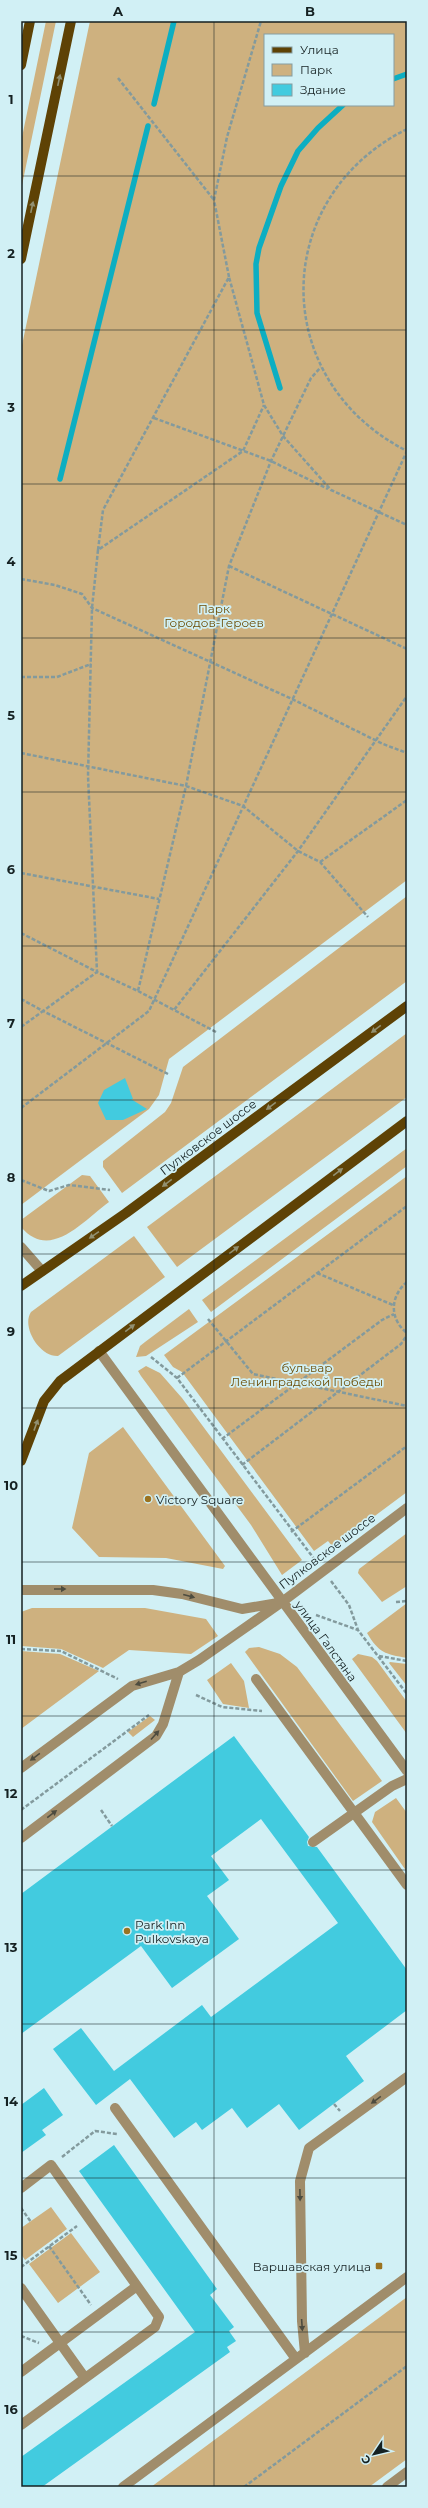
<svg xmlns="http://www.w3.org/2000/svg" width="428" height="2508" viewBox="0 0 428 2508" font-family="Montserrat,sans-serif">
<rect width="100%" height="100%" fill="#d1f0f5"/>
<path fill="#ceb17f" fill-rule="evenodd" d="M46,21H56L21,190V142Z
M90,21H407V880L169,1059L159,1095L149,1109L21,1205V350ZM265,35H393V105H265Z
M407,896V981L122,1193L103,1167V1161L165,1112L171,1103L183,1067Z
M407,1033V1097L177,1267L147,1227Z
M407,1148V1166L211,1312L202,1300Z
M82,1175L90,1176L109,1202C82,1222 50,1261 21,1227V1220Z
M407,1176V1492L333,1547L328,1541L314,1551L182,1372L173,1367L164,1355Z
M134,1236L165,1277L58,1356C40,1357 21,1327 31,1312Z
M189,1309L198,1322L146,1356L136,1357L140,1346L145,1342Z
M146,1366L160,1373L182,1398L302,1560L282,1575L251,1525L141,1376L138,1371Z
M123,1427L225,1566L223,1569L166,1558L99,1557L72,1528L89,1453Z
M407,1533V1586L382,1602L358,1573L359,1569Z
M407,1603V1658C385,1654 379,1653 367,1633Z
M32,1608H145L206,1619L218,1636L191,1654L129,1650L103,1668L61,1649L21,1646V1612Z
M259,1647L280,1654L297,1667L382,1781L353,1801L245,1652L249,1648Z
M21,1651L60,1654L99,1671L21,1729Z
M358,1654L372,1657L377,1661L407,1702V1734L352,1659Z
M390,1662L407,1664V1686L389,1663Z
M231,1663L244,1681L249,1708L223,1704L207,1680Z
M150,1716L155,1720L133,1737L128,1732Z
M396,1798L407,1813V1872L372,1822L375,1812Z
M51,2207L67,2229L25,2260L21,2254V2228Z
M71,2233L100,2272L58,2303L29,2264Z
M407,2297V2459L369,2487H151Z"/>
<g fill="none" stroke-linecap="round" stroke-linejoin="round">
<path stroke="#0caec2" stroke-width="5.5" d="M393,79L407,74
M154,104L174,21
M280,388L257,313L256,264L259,248L281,186L298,151L318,128L343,105
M60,479L148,126"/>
</g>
<path fill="#42cbdf" d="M125,1078L133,1099H131L147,1109L123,1120H106L98,1103L104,1090Z
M234,1736L309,1837L307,1842L308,1846L317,1847L407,1970V2010L346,2056L364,2081L299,2130L279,2104L247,2128L232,2108L202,2130L196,2122L174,2138L130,2079L96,2105L53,2049L81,2028L114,2071L202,2005L211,2017L338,1923L261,1819L211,1856L229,1880L207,1896L239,1939L172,1988L141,1946L21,2034V1894Z
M44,2088L63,2115L42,2130L46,2135L21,2153V2105Z
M114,2145L217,2289L210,2295L234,2327L229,2331L236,2341L227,2347L230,2352L42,2487H21V2457L195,2332L79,2171Z"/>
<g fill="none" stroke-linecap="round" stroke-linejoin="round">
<path stroke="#839a9d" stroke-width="2.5" stroke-dasharray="4 2" stroke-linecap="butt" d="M118,78L214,200
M407,129C269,198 269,381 407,451
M229,277L214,200L227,137L261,21
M154,418L271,461L328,489
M98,550L103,510L229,277L264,405L283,436L331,490L407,525
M229,566L407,649
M21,579L55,585L82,594L92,608L292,699L383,744L407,753
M21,677H57L91,664
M21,753L186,786L243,806L298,851L320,862L368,917
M320,862L407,800
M21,873L159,899
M21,933L97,972L88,776L92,608L98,550L243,451L264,405
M138,991L174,1010
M21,999L43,1011L21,1027
M216,1032L174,1010L298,851L407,696
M168,1074L43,1011L97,972L138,991L186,786L229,566L271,461L311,378L321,367
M21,1108L149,1011L407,451
M21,1180L49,1191L69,1185L110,1190
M317,1273L393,1305
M407,1282C390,1296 389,1319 407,1333
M208,1319L253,1374L407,1406
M151,1357L177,1378L315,1560
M177,1378L407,1206
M222,1439L382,1320L394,1314
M242,1465L401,1344L407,1335
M291,1532L407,1446
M331,1581L349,1605L358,1630L407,1694
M396,1602L407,1601
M316,1615L358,1630
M21,1649L61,1651L118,1679
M379,1656L407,1661
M196,1695L222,1707L262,1711
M21,1810L149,1715
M101,1810L112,1826
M334,2104L340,2111
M62,2157L95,2131L117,2134
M21,2208L31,2222
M49,2246L91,2305
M21,2267L77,2226
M21,2336L39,2343
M244,2487L407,2366"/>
<path stroke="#a08d6b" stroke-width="10" d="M21,1247L42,1271
M99,1351L407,1771
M21,1590H153L182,1594L242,1609L278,1603
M256,1679L407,1885
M21,1768L132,1686L179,1672L199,1660L282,1602L407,1508
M21,1838L156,1736L163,1724L179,1672
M313,1842L392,1786L407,1779
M115,2108L296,2359
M21,2188L51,2165L159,2317L155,2327L21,2425
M21,2288L85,2378
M305,2353L302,2321L300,2181L309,2148L407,2077
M21,2372L137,2286
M123,2487L407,2277
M387,2487L407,2472"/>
<path stroke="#5e4205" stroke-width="10" d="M21,65L30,21
M21,259L71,21
M21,1286L126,1213L407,1006
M21,1461L44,1401L60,1381L407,1121"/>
</g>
<defs><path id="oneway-solid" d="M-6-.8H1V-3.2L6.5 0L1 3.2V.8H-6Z"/></defs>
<g fill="#929071">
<use href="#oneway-solid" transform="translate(59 80) rotate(-78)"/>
<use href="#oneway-solid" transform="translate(32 207) rotate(-78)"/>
<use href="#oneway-solid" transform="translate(376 1029) rotate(143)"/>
<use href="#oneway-solid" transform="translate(271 1106) rotate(143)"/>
<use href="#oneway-solid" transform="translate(338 1172) rotate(-37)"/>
<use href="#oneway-solid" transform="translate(167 1183) rotate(143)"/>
<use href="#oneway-solid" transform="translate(94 1235) rotate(145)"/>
<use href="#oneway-solid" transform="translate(234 1250) rotate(-37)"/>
<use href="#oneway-solid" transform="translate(130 1328) rotate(-37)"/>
<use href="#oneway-solid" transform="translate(36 1425) rotate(-70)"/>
</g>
<g fill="#4d4c3f">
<use href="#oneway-solid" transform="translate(60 1589)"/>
<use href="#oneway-solid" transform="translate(189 1596) rotate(15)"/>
<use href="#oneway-solid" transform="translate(141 1683) rotate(163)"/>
<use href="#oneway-solid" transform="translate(155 1735) rotate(-48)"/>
<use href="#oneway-solid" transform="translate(35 1757) rotate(144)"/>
<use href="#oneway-solid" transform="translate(52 1814) rotate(-37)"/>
<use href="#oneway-solid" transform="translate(376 2100) rotate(144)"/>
<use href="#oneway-solid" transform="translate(300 2195) rotate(89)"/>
<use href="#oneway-solid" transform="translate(302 2325) rotate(86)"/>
</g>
<path fill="none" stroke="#152122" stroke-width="1" stroke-opacity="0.55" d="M214,21V2487M21,176H407M21,330H407M21,484H407M21,638H407M21,792H407M21,946H407M21,1100H407M21,1254H407M21,1408H407M21,1562H407M21,1716H407M21,1870H407M21,2024H407M21,2178H407M21,2332H407"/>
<g fill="#9b7320" stroke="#d1f0f5" stroke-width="1.5">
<circle cx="148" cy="1499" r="4"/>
<circle cx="127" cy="1931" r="4"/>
<rect x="375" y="2262" width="8" height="8" rx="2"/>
</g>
<g text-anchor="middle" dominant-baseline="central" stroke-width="3.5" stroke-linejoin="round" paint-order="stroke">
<g font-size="12" fill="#6c4d06" stroke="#d1f0f5">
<text x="214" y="608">Парк<tspan x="214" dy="14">Городов-Героев</tspan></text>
<text x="307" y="1367">бульвар<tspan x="307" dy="14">Ленинградской Победы</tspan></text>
</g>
<g font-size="12" fill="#152122" stroke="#d1f0f5">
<text transform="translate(208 1137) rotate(-37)">Пулковское шоссе</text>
<text transform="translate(327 1551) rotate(-37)">Пулковское шоссе</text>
<text transform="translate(326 1641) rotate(54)">улица Галстяна</text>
</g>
<g font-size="12" fill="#152122" stroke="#d1f0f5" text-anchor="start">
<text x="156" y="1499">Victory Square</text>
<text x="135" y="1924">Park Inn<tspan x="135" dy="14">Pulkovskaya</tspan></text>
<text x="371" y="2266" text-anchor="end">Варшавская улица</text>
</g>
</g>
<rect width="428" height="2508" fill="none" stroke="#d1f0f5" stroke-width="44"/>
<rect x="264" y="34" width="130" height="72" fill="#d1f0f5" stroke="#869da1"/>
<rect x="272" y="47" width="20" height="6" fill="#5e4205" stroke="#869da1"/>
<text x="300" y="54" font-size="12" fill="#152122">Улица</text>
<rect x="272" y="64" width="20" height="12" fill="#ceb17f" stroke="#869da1"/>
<text x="300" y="74" font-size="12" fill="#152122">Парк</text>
<rect x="272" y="84" width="20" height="12" fill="#42cbdf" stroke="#869da1"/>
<text x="300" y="94" font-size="12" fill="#152122">Здание</text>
<g transform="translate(374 2454) rotate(235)" stroke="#d1f0f5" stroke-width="3" paint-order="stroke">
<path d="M0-3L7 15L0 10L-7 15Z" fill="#152122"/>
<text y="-6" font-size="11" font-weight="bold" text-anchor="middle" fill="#152122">С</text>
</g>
<rect x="22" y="22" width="384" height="2464" fill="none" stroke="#152122" stroke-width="1.5"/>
<g font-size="13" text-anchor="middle" font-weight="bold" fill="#152122">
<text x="118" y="16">A</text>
<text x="310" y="16">B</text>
<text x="11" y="104">1</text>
<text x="11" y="258">2</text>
<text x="11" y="412">3</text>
<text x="11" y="566">4</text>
<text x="11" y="720">5</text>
<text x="11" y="874">6</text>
<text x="11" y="1028">7</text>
<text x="11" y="1182">8</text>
<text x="11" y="1336">9</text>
<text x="11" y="1490">10</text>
<text x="11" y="1644">11</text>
<text x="11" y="1798">12</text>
<text x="11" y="1952">13</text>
<text x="11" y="2106">14</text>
<text x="11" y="2260">15</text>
<text x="11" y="2414">16</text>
</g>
</svg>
